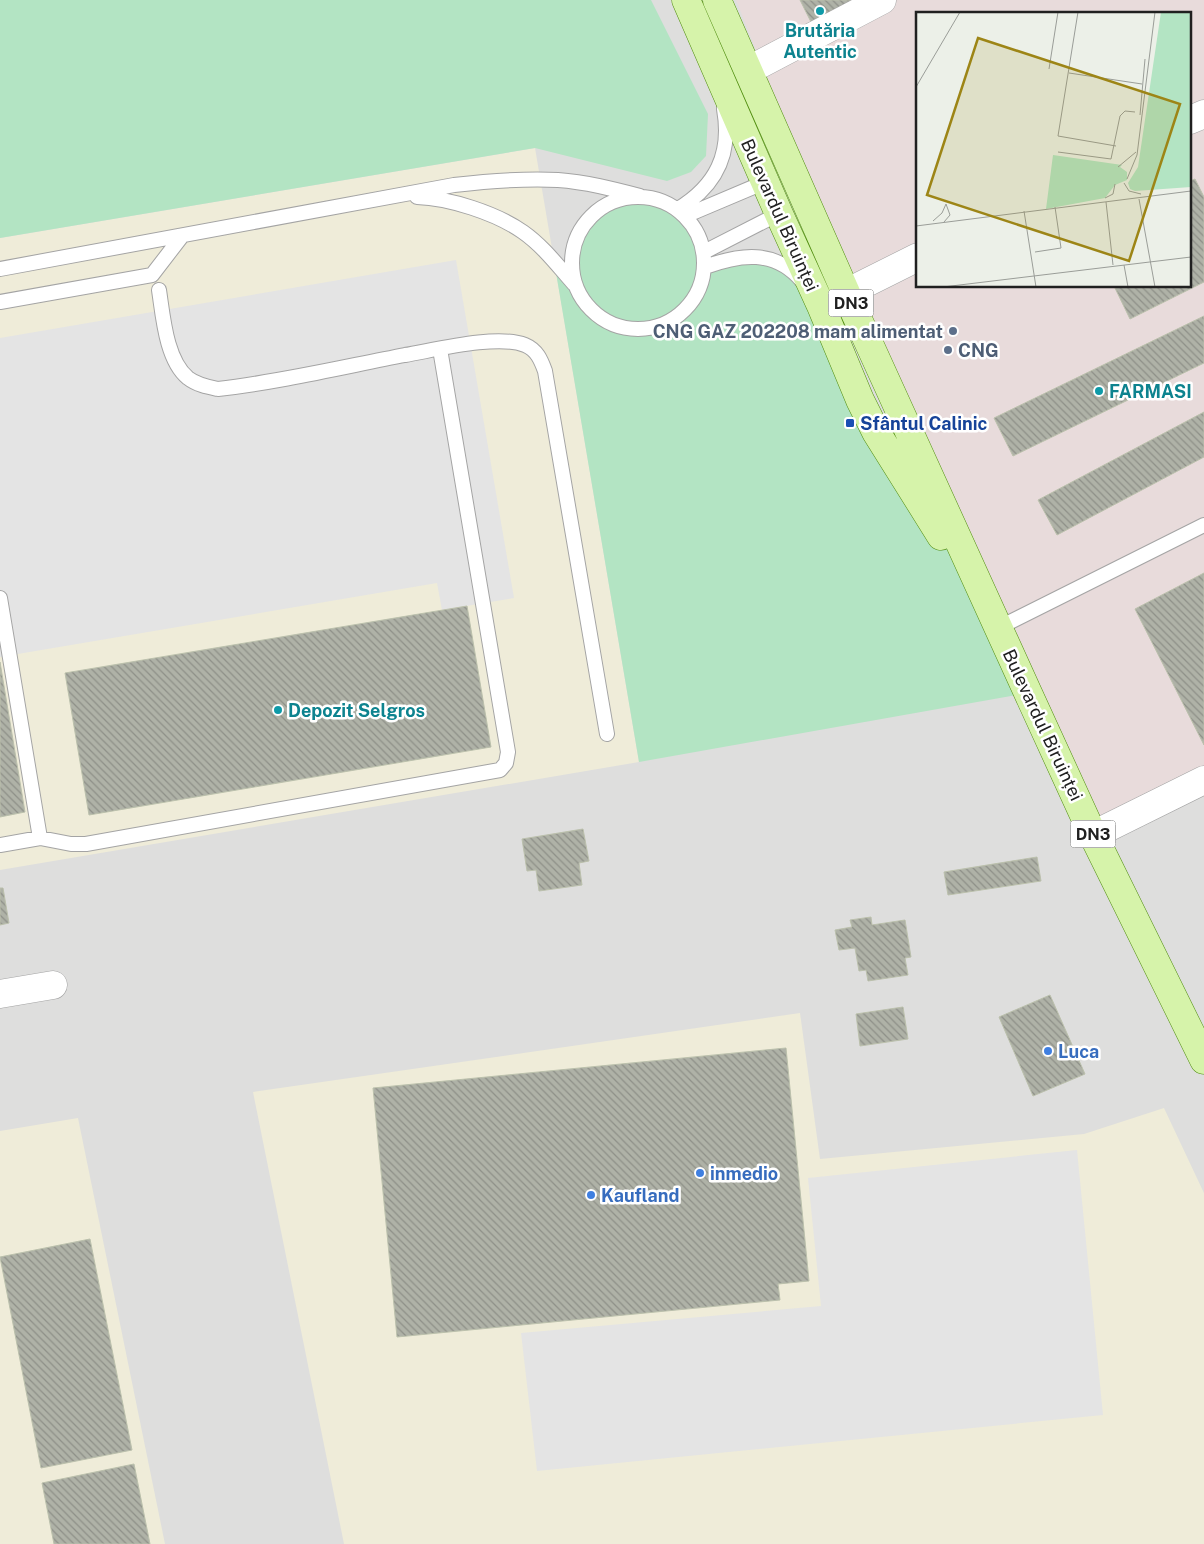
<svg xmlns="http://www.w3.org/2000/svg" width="1204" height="1544" viewBox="0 0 1204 1544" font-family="'Public Sans',sans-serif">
<defs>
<pattern id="building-back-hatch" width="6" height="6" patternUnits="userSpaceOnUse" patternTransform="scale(1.25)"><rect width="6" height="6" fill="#afb2a7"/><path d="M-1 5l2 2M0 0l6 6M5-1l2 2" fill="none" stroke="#8e9088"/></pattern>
</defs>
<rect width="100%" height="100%" fill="#ecf0e8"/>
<path fill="#dededd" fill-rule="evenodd" d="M0,0H1204V1544H0ZM918,14H1190V286H918Z"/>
<path fill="#efecd9" d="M535,148L639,762L0,870V238Z
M800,1013L820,1159L1084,1134L1164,1108L1204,1193V1544H344L253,1092Z
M78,1118L165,1544H0V1131Z"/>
<path fill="#e8dbdb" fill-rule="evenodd" d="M736,0H1204V780L1093,835L900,412ZM918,14H1190V286H918Z"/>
<path fill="#b3e4c3" d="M0,0H651L708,114L706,156L691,172L667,181L535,148L0,238Z
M640,196C681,201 703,227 705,266L738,257L790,269L988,606L1028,693L639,762L554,261L574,284C567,246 580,210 621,199C627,197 634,197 640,196Z"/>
<path fill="#e4e4e4" d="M456,260L514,598L442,610L437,583L0,657V338Z
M1077,1150L1103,1415L537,1471L521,1333L821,1306L808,1178Z"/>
<path fill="url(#building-back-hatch)" stroke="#bbc0ac" d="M800,0H855L811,22Z
M1195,179L1204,197V282L1130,319L1114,286H1190V181Z
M1204,316V363L1013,456L994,418Z
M1204,412V457L1057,535L1038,500Z
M1204,573V745L1135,609Z
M467,606L491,747L89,815L65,673Z
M0,662L25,812L0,817Z
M583,829L589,861L579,863L582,885L539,891L536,870L527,871L522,839Z
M1037,857L1041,881L948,895L944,872Z
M0,888H3L9,923L0,925Z
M871,917L872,925L905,920L911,957L905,958L908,975L868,981L866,970L859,971L855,948L839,950L835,930L852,927L850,920Z
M1050,995L1085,1074L1033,1096L999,1017Z
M903,1007L908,1039L860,1046L856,1014Z
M786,1048L809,1281L778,1284L780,1300L397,1337L373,1088Z
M90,1239L132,1450L41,1468L0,1257Z
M134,1464L150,1544H54L42,1483Z"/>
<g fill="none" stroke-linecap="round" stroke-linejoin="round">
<g stroke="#a4a4a4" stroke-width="16">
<path id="service" d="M572 263a66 66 0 1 1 132 0a66 66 0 1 1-132 0Z
M417,197C449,198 496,213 523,232C543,246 558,266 574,284
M678,209C716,186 732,154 724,109
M685,216L770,180
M704,252L784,211
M705,267C740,254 775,249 802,281
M0,269L454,185C489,181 523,178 558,180C586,182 613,189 640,196
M159,290C163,316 166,360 188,378C197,385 208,387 218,389C280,382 343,367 405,355C435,350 497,334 525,345C537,350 541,360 545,371L607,734
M0,302L152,275L182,236
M0,598L40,838
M998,628L1204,525
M0,845L40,838L71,844H86L500,770L506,763L508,752L440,349"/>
</g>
<g stroke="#a4a4a4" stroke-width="29">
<path id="minor" d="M749,70L882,0
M1190,120L1204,114
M846,293L918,257
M1093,835L1204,780
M0,994L53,985"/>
</g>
<g stroke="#508d0f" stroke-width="29">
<path id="primary" d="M686,0L779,214L821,306L860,400L876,432L941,536
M717,0L846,293L1028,693L1093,835L1204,1060"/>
</g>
<use href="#service" stroke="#fff" stroke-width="14"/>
<use href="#minor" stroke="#fff" stroke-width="28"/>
<use href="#primary" stroke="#d6f3aa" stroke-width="28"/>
</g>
<g fill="#0f9aa8" stroke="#fff" stroke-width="2">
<circle cx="820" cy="11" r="5"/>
<circle cx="1099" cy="391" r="5"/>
<circle cx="278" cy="710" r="5"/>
</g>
<g fill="#5c6f8a" stroke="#fff" stroke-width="2">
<circle cx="953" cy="331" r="5"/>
<circle cx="948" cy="350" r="5"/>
</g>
<rect fill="#1a4fb4" stroke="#fff" stroke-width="2" x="845" y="418" width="10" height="10" rx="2.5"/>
<g fill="#3f7fe0" stroke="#fff" stroke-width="2">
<circle cx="1048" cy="1051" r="5"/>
<circle cx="700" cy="1173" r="5"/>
<circle cx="591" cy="1195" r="5"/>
</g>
<g text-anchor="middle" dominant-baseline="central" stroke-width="5" stroke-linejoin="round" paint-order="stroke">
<g fill="#fff" stroke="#636363" stroke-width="1">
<rect x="828.5" y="289.5" width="45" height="27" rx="4"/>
<rect x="1070.5" y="820.5" width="45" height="27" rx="4"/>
</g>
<g font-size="16" font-weight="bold" fill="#202020">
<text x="851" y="303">DN3</text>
<text x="1093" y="834">DN3</text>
</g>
<g font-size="18" font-weight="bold" fill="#0d838f" stroke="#fff" text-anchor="start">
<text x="820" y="30" text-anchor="middle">Brutăria<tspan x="820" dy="21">Autentic</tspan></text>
<text x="1109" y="391">FARMASI</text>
<text x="288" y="710">Depozit Selgros</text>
</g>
<g font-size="18" fill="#202020" stroke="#fff">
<text transform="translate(780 215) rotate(66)">Bulevardul Biruinței</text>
<text transform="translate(1043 725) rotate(65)">Bulevardul Biruinței</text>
</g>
<g font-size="18" font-weight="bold" fill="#4e5e75" stroke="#fff" text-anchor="end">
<text x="943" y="331">CNG GAZ 202208 mam alimentat</text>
<text x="958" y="350" text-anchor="start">CNG</text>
</g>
<g font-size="18" font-weight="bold" fill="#164399" stroke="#fff" text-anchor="start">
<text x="860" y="423">Sfântul Calinic</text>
</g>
<g font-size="18" font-weight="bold" fill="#366cbe" stroke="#fff" text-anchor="start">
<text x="1058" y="1051">Luca</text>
<text x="710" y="1173">inmedio</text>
<text x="601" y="1195">Kaufland</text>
</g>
</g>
<g transform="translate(916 12)">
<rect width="275" height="275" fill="#ecf0e8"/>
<path d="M245,0H275V175L219,179L214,177L212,171L222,155ZM137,143L206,153L204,155L211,160V168L199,173L189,186L130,197Z" fill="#b3e4c3"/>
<path fill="none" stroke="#9a9d98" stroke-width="1" d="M162,0L142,124L200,134M133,57L142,0M153,61L226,72M0,75L44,0M224,103L229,47M142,140L195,147L204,104L209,99L219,100M202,155L220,140M211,167L221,143L239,0M208,171L213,179L225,182M189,186L197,182L199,172M223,187L239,275M190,190L197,253M108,199L120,275M17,209L26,201L30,192M28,210L34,203L30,192M0,214L275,179M119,240L145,236L139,195M208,253L212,275M27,275L275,245"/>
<path fill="#9d8516" fill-opacity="0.15" stroke="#9d8516" stroke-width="2.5" d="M62,26L264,92L213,249L11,183Z"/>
<rect width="275" height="275" fill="none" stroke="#202020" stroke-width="2.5"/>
</g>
</svg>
